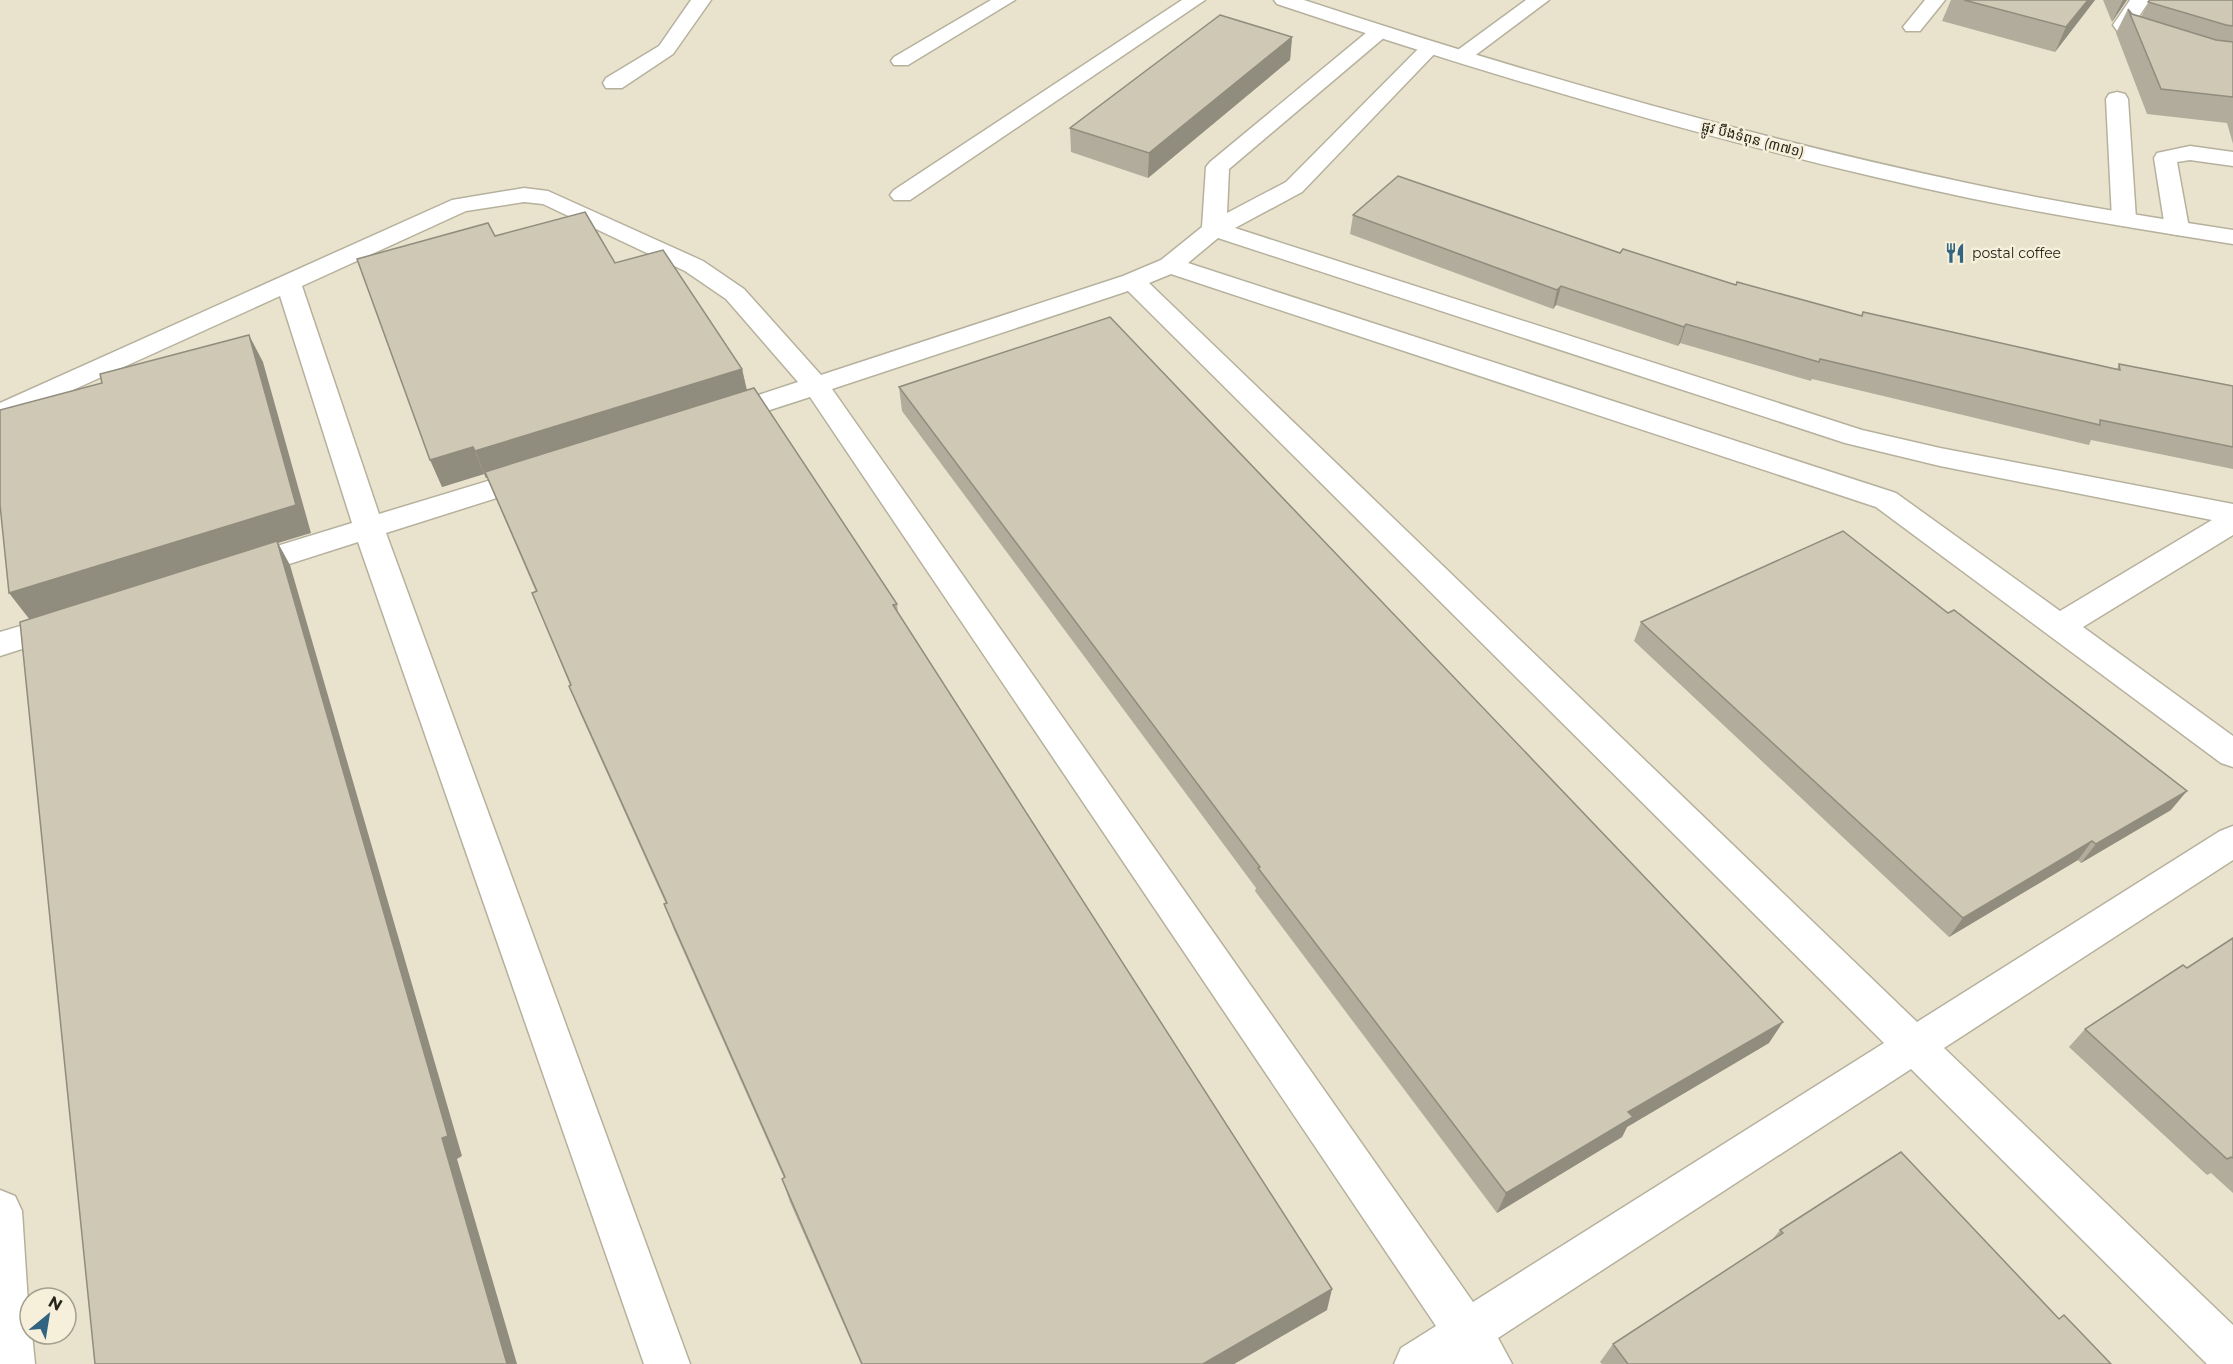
<svg xmlns="http://www.w3.org/2000/svg" width="2233" height="1364" viewBox="0 0 2233 1364" font-family="Montserrat,'Noto Sans Khmer',sans-serif">
<rect width="100%" height="100%" fill="#e9e3ce"/>
<g fill="none" stroke-linecap="round" stroke-linejoin="round">
<g stroke="#b6b19d" stroke-width="3">
<path id="lane" d="M991,0H1015L908,65H894L891,61L894,57Z
M1182,0H1205L910,200H894L890,195L894,190Z
M2130,0H2150L2133,25L2135,28L2212,52L2233,54V66L2203,62L2121,36L2113,25Z
M2190,146L2233,152V166L2190,160L2177,162L2189,228L2186,233L2177,235L2168,233L2165,228L2154,158L2157,153Z"/>
</g>
<g stroke="#b6b19d" stroke-width="3">
<path id="street" d="M691,0H711L673,54L622,88H606L603,83L606,78L659,46Z
M1526,0H1549L1469,60H1455L1452,56L1455,52Z
M1925,0H1945L1920,31H1906L1903,27Z
M1379,26L1386,28L1389,32L1386,36L1229,169L1227,213L1286,182L1424,43H1438L1441,47L1302,192L1235,228L1862,430L1940,448L2233,504V535L2083,627L2233,736V767L2221,763L1876,507L1171,274L1149,283L1917,1022L2220,831L2233,826V860L1944,1048L2233,1325V1364H2207L1911,1069L1498,1338L1512,1364H1394L1401,1348L1436,1326L810,397L733,422L723,425L713,422L709,416L713,410L798,382L726,299L685,271L543,204L524,202L466,211L302,286L379,514L534,467L544,469L549,476L544,483L386,533L690,1364H644L358,542L242,579L231,576L227,568L231,560L352,523L280,296L0,423V403L452,200L524,188L548,191L703,261L744,289L821,375L1123,276L1161,260L1202,227L1206,167L1210,162L1372,28ZM1218,238L1845,443L1940,466L2212,520L2060,611L1896,493L1188,263ZM1128,291L1884,1043L1473,1302L832,389Z
M2117,92L2125,94L2128,99L2136,219L2132,224L2124,226L2116,224L2112,219L2106,99L2109,94Z
M64,613L75,616L80,624L75,632L0,656V632Z
M0,1190L15,1196L22,1211L30,1334H32L35,1364H0Z"/>
</g>
<g stroke="#b6b19d" stroke-width="3">
<path id="secondary" d="M1274,0H1304C1522,72 1743,135 1967,183C2055,202 2144,216 2233,230V244C2145,230 2057,216 1969,198C1735,148 1504,80 1277,4Z"/>
</g>
<use href="#lane" fill="#fff" fill-rule="evenodd"/>
<use href="#street" fill="#fff" fill-rule="evenodd"/>
<use href="#secondary" fill="#fff" fill-rule="evenodd"/>
</g>
<path fill="#b1ac9b" d="M1951,0H2095L2055,52L1942,21Z
M2103,0H2127L2112,22Z
M2150,0H2233V144L2227,123L2147,114L2116,33L2128,9L2132,14L2141,17Z
M1292,37L1290,60L1148,178L1071,152L1070,128Z
M1353,215L1620,253L1736,285L1861,316L1863,312L2117,369L2119,364L2233,386V469L2091,440L2089,445L1812,379L1811,381L1680,343L1678,346L1556,305L1553,309L1350,234Z
M495,236L615,263L742,369L747,390L897,604L898,613L1327,1310L1234,1364H861L790,1202L782,1179L784,1178L674,930L664,904H666L580,713L569,686L570,685L532,593L536,592L487,478H486L484,474L442,487Z
M899,387L1769,1043L1627,1127L1622,1137L1497,1213L1255,891L1256,888L902,411Z
M1641,622L2171,810L2081,863L2078,860L1949,937L1634,641Z
M2233,938V1193L2211,1173L2207,1175L2069,1047L2085,1029L2187,968Z
M1780,1230L2059,1319L2111,1364H1602L1600,1362L1613,1344L1772,1240Z"/>
<path fill="#908c7e" d="M2088,0H2095L2055,52L2066,27Z
M2123,0H2127L2112,22Z
M1292,37L1290,60L1148,178L1149,153Z
M1561,286L1556,305L1553,309L1557,290Z
M1686,324L1680,343L1678,346L1684,327Z
M249,335L263,362L311,533L278,543L290,565L462,1156L457,1159L517,1364H507L442,1138L30,620L9,593Z
M742,369L748,396L486,478L475,451Z
M473,447L484,474L442,487L430,460Z
M2187,791L2171,810L2081,863L2096,844Z
M2092,841L2078,860L1949,937L1963,918Z
M1783,1022L1769,1043L1627,1127L1622,1137L1497,1213L1506,1193L1628,1112Z
M1332,1289L1327,1310L1234,1364H1203Z"/>
<path fill="#cec8b4" stroke="#908c7e" stroke-width="1.5" d="M1964,0H2088L2066,27Z
M2150,0H2233V26L2226,25L2148,2Z
M2128,9L2132,14L2216,40L2233,42V97L2161,89Z
M1220,15L1292,37L1149,153L1070,128Z
M1398,176L1620,253L1623,249L1736,285L1737,282L1862,316L1863,312L2120,370L2119,364L2233,386V447L2100,420V425L1820,359L1819,362L1686,324L1684,327L1561,286L1557,290L1353,215Z
M585,212L615,263L663,250L742,369L475,451L473,447L430,460L357,259L488,223L495,236Z
M1110,317L1783,1022L1628,1112L1633,1117L1506,1193L1258,868L1260,867L899,387Z
M249,335L296,505L9,593L0,505V410L102,383L100,374Z
M754,388L897,604L893,605L1332,1289L1203,1364H862L782,1179L785,1177L664,904L667,903L569,686L571,685L532,593L537,591L485,472Z
M1843,531L1948,613L1954,610L2187,791L2096,844L2092,841L1963,918L1641,622Z
M277,541L448,1136L442,1138L507,1364H95L20,622Z
M2233,938V1158L2231,1157L2227,1159L2085,1029L2183,965L2187,968Z
M1901,1152L2059,1319L2064,1315L2111,1364H1628L1613,1344L1783,1233L1780,1230Z"/>
<defs>
<g id="restaurant-bare" transform="scale(1.62)"><path d="M-5-6h1v4h1v-4h1v4h1v-4h1v5L-1.5 .5V6h-2V.5L-5-1ZM5-6V6H3V1.5H1.5Q1.5-4 5-6Z" fill="#316481" stroke="#f6f0db" stroke-width="2.5" paint-order="stroke"/></g>
</defs>
<g fill-rule="evenodd">
<use href="#restaurant-bare" x="1955" y="253"/>
</g>
<g text-anchor="middle" dominant-baseline="central" stroke-width="5" stroke-linejoin="round" paint-order="stroke">
<g font-size="14" fill="#27251d" stroke="#f6f0db">
<text transform="translate(1753 139) rotate(15)">ផ្លូវ បឹងទំពុន (៣៧១)</text>
</g>
<g font-size="14" fill="#27251d" stroke="#f6f0db" text-anchor="start">
<text x="1972" y="253">postal coffee</text>
</g>
</g>
<g transform="translate(48 1316) rotate(30)"><circle r="28" fill="#f6f0db" stroke="#a39f8f" stroke-width="1.5"/>
<path d="M0-4.5L10 22L0 15L-10 22Z" fill="#316481"/>
<text y="-9" font-size="16" font-weight="bold" text-anchor="middle" fill="#27251d">N</text>
</g>
</svg>
